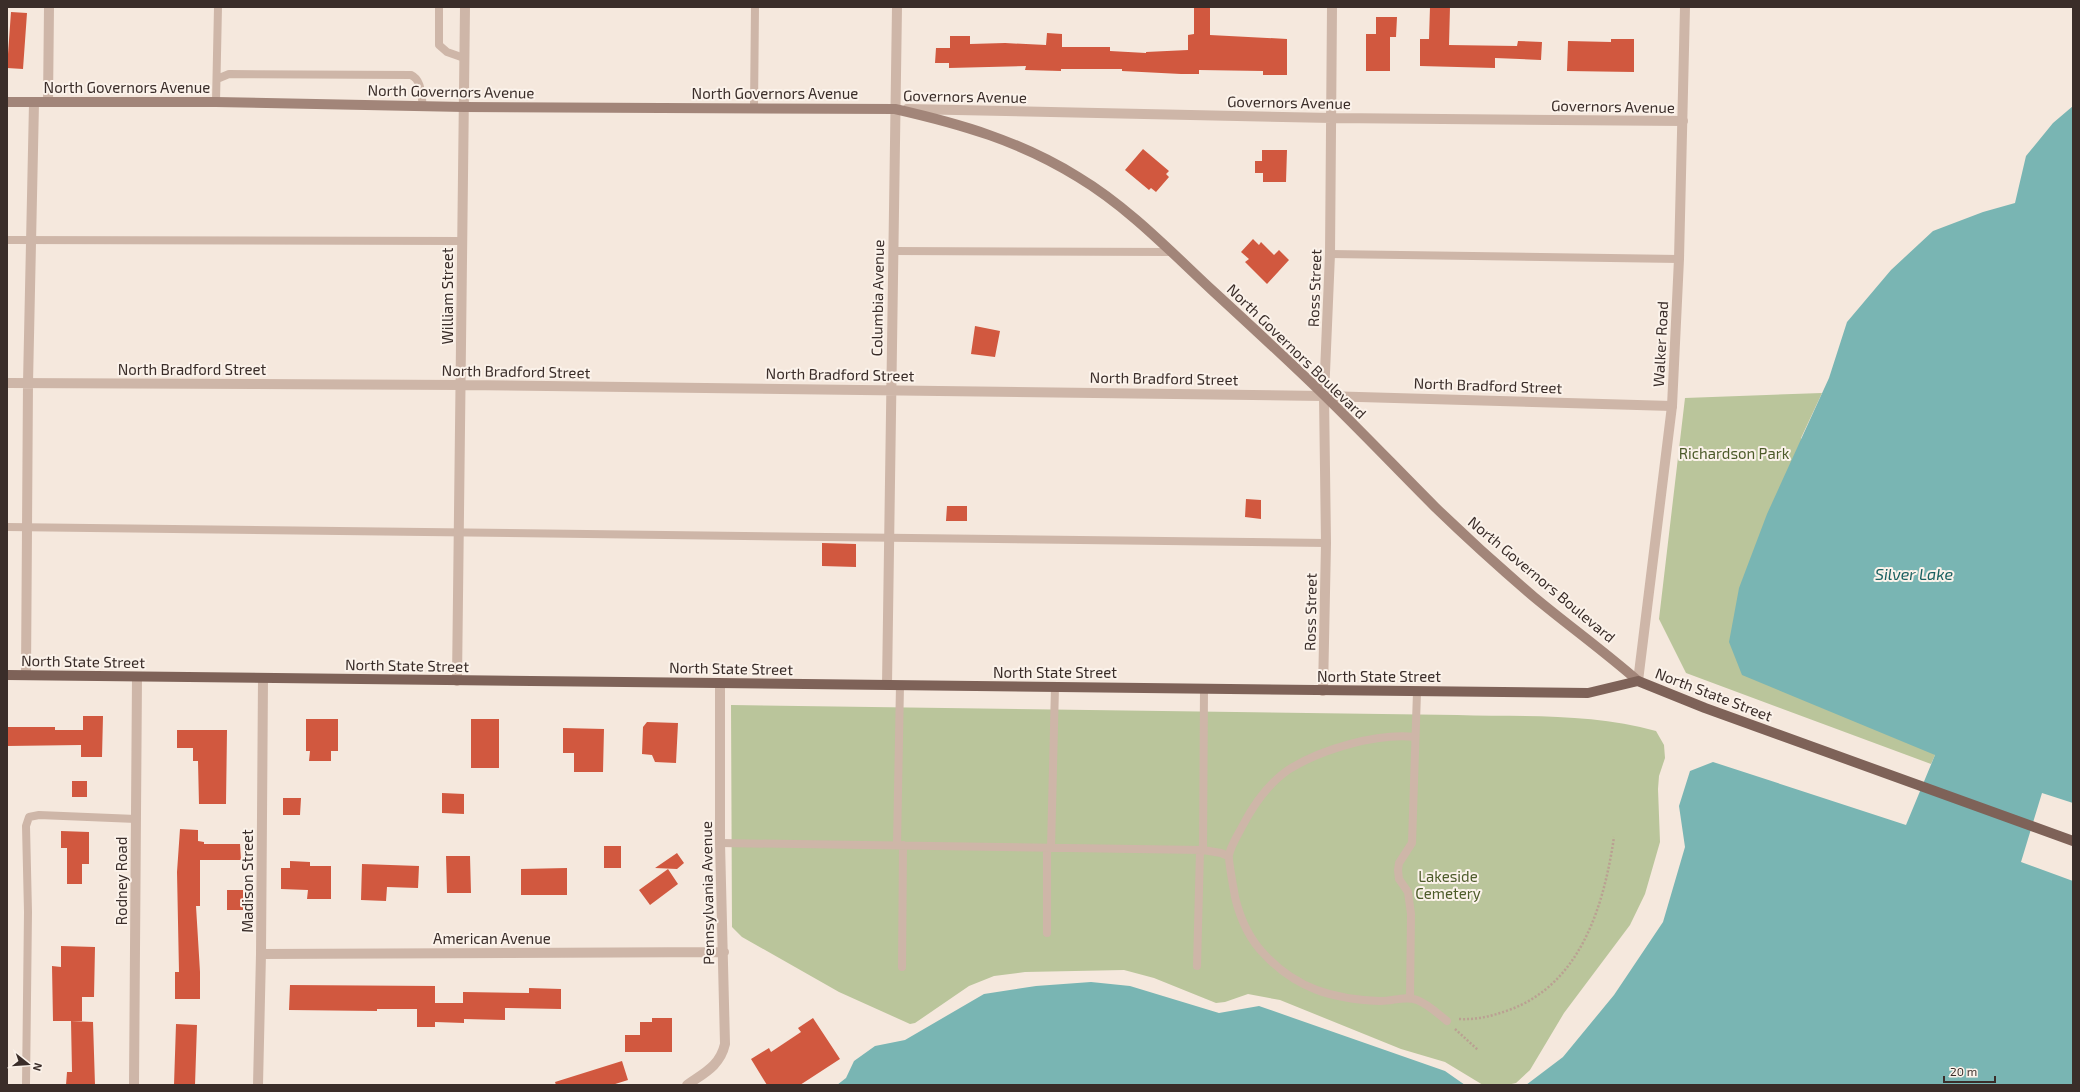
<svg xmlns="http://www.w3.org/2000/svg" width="2080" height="1092" viewBox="0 0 2080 1092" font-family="'Exo 2',sans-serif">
<rect width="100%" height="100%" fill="#f5e8dd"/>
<path fill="#bac59b" d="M1822,393L1801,438L1935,755L1931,764L1686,673L1659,619L1685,398Z
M731,705L1457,715C1523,717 1593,713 1656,731L1664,745L1665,758L1659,776L1658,789L1660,842L1645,894L1630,925L1564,1013L1530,1070L1516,1083L1507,1085H1483L1445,1062L1401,1049L1280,1000L1248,994L1225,1002L1216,1003L1154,978L1124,970L1025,972L994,976L969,986L915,1023L910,1024L839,992L742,937L732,927Z"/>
<path fill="#79b5b3" d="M2073,106V803L2042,793L2021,862L2073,881V1085H1526L1563,1057L1614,995L1663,922L1685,847L1679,806L1690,771L1713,762L1906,825L1935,755L1742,675L1729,642L1739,588L1767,514L1829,378L1847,322L1891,270L1933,231L1983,212L2015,203L2026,156L2053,123Z
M1091,982L1130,986L1219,1013L1259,1006L1445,1071L1465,1085H837L846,1078L854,1061L875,1046L905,1040L984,994L1036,986Z"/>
<path fill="#d1583f" d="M1194,7H1210V35L1287,39V75H1263V71L1199,70V74H1181L1122,71V69H1061V71L1025,70L1026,66L949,68V63H935L936,48H950V36H970V44L1005,43L1046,45L1047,33L1062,34V47H1110V51L1146,53V52L1188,50V35L1194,34Z
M1430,7H1450L1449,45L1517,46L1518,41L1542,42L1541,60L1495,58V68L1420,66V39H1429Z
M11,12L27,13L23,69L7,68Z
M1376,17H1397L1396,37H1390V71H1366V34H1376Z
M1611,39H1634V72L1567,71L1568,41L1611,42Z
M1143,149L1169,171L1166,174L1169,177L1156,192L1151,188L1149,190L1125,170Z
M1262,150H1287L1286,182H1263V173H1255V161H1262Z
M1253,239L1259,245L1261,242L1274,255L1279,250L1289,260L1267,284L1245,262L1249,259L1241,252Z
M975,326L1000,331L995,357L971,354Z
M1246,499L1261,500V519L1245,517Z
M947,506H967V521H946Z
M822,543L856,544V567L822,566Z
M83,716H103L102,757H81V745L7,746V727H55V730H83Z
M306,719H338V751H331V761H309L310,751H306Z
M471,719H499V768H471Z
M647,722L678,723L676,763L655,762L652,755L642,754L643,727Z
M563,728L604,729L603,772H574V753H563Z
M177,730H227L226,804H199L198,761H193V748H177Z
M72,781H87V797H72Z
M442,793L464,794V814L442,813Z
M283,798H301L300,815H283Z
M180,829L198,830V841L204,842V844H240L241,860H200V906H196L200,972V999H175V972H179L177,872Z
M61,831L89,832V864H82V884H67V848H61Z
M604,846H621V868H604Z
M677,853L684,863L677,869L655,868Z
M446,856H470L471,893H447Z
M290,861L310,862V866H331V899H307L308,890L281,889V868H290Z
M362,864L419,866L418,888L387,887L386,901L361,900Z
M567,868V895H521V869Z
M668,869L678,884L650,905L639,890Z
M227,890H243V910H227Z
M61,946L95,947L94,997H82V1021H53L52,966L61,967Z
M290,985L435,986V1003H463V992L529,993V988L561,989V1009L505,1008V1020L464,1019V1023L435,1022V1027H417V1009H377V1011L289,1010Z
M652,1018H672V1052H625V1035H640V1022H652Z
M813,1018L840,1059L800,1085H767L751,1059L769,1048L771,1052L801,1032L798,1028Z
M71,1021L93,1022L95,1085H66L67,1072H72Z
M176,1024L197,1025L195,1085H174Z
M622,1061L628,1080L612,1085H556L555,1082Z"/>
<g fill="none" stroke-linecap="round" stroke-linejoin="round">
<path stroke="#baa092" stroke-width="2.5" stroke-dasharray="2 2" stroke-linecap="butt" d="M1459,1019C1477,1020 1492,1016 1509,1010C1581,984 1604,905 1614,837
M1455,1029L1478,1050"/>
<path stroke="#ceb6a8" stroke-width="8" d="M439,7V45L447,52L464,58
M217,79L229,74L411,75C422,80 421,95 423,107
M216,102L218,7
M754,108L755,7
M7,240L462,241
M893,251L1172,252
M1330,254L1679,259
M7,527L1326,543
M1415,737C1377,733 1321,749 1288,770C1268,784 1254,804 1243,825C1238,835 1231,845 1229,855C1228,860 1234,890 1235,897C1240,918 1249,939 1265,955C1297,989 1333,999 1379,1001C1391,1002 1405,995 1417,1000C1428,1004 1438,1014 1447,1021
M720,843L1203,850L1221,853L1228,856
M897,845L900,685
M1051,848L1055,687
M1203,850L1204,688
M1047,933V848
M1197,966L1200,850
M902,967L903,845
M1410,998L1411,914L1408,892L1399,879L1398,870L1399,863L1412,843L1417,692
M26,1085L28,912L26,826L29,817L39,815L136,819"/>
<path stroke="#ceb6a8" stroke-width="10" d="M48,102L49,7
M907,109L1332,118L1683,121
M7,383L462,385L1324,396L1672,406
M26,675L28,383L34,103
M457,681L465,7
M887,685L897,7
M1323,691L1326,543L1324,396L1330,254L1332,7
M261,954L724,952
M134,1085L137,677
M258,1085L261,954L263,678
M687,1085C704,1073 720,1066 725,1044L720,843V683"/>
<path stroke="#ceb6a8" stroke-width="10" d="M1638,681L1672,406L1679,259L1685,7"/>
<path stroke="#a28579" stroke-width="10" d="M7,102H216L464,107L895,109C961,124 1020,141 1078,177C1128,207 1170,251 1213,291C1250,325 1288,360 1324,395C1362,432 1398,470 1435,507C1467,538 1500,568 1534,597C1569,626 1605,652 1638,681"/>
<path stroke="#7e6258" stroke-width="10" d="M7,675L1588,693L1638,681L1705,708L2073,841"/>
</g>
<g text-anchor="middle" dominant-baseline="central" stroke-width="4" stroke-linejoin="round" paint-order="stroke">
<g font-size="15" fill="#3a2d29" stroke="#fbf2ea">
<text x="127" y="87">North Governors Avenue</text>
<text transform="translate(451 91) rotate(1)">North Governors Avenue</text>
<text x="775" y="93">North Governors Avenue</text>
<text transform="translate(965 96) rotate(1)">Governors Avenue</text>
<text transform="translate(1289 102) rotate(1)">Governors Avenue</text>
<text transform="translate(1613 106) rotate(1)">Governors Avenue</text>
<text transform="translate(1314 288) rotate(-88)">Ross Street</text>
<text transform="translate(447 296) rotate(-90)">William Street</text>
<text transform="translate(877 298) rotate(-89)">Columbia Avenue</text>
<text transform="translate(1660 344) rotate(-87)">Walker Road</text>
<text transform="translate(1297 351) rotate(44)">North Governors Boulevard</text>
<text x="192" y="369">North Bradford Street</text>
<text transform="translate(516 371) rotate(1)">North Bradford Street</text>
<text transform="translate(840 374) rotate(1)">North Bradford Street</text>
<text transform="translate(1164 378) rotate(1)">North Bradford Street</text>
<text transform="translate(1488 385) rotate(2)">North Bradford Street</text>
<text transform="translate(1542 579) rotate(40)">North Governors Boulevard</text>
<text transform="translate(1310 612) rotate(-89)">Ross Street</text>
<text transform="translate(83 661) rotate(1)">North State Street</text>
<text transform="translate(407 665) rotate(1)">North State Street</text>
<text transform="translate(731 668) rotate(1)">North State Street</text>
<text x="1055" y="672">North State Street</text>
<text x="1379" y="676">North State Street</text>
<text transform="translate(1714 694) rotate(21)">North State Street</text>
<text transform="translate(121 881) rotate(-90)">Rodney Road</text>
<text transform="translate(247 881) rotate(-90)">Madison Street</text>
<text transform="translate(707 893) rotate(-91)">Pennsylvania Avenue</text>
<text x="492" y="938">American Avenue</text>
</g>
<g font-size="15" fill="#4d5b2a" stroke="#fbf2ea">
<text x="1734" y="453">Richardson Park</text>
<text x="1448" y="876">Lakeside<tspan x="1448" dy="17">Cemetery</tspan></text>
</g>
<g font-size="16" font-style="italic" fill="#1a6060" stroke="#fbf2ea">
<text x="1914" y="573">Silver Lake</text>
</g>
</g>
<rect width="2080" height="1092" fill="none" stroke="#3a2d29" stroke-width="16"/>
<g transform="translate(28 1064) rotate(107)" stroke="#fbf2ea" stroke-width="3" paint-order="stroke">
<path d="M0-3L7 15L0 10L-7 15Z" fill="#3a2d29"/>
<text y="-6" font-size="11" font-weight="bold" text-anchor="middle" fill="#3a2d29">N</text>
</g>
<path d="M1944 1076v6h51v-6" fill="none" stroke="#3a2d29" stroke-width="2"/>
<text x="1950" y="1076" font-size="12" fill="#3a2d29" stroke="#fbf2ea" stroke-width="3" paint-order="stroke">20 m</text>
</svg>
